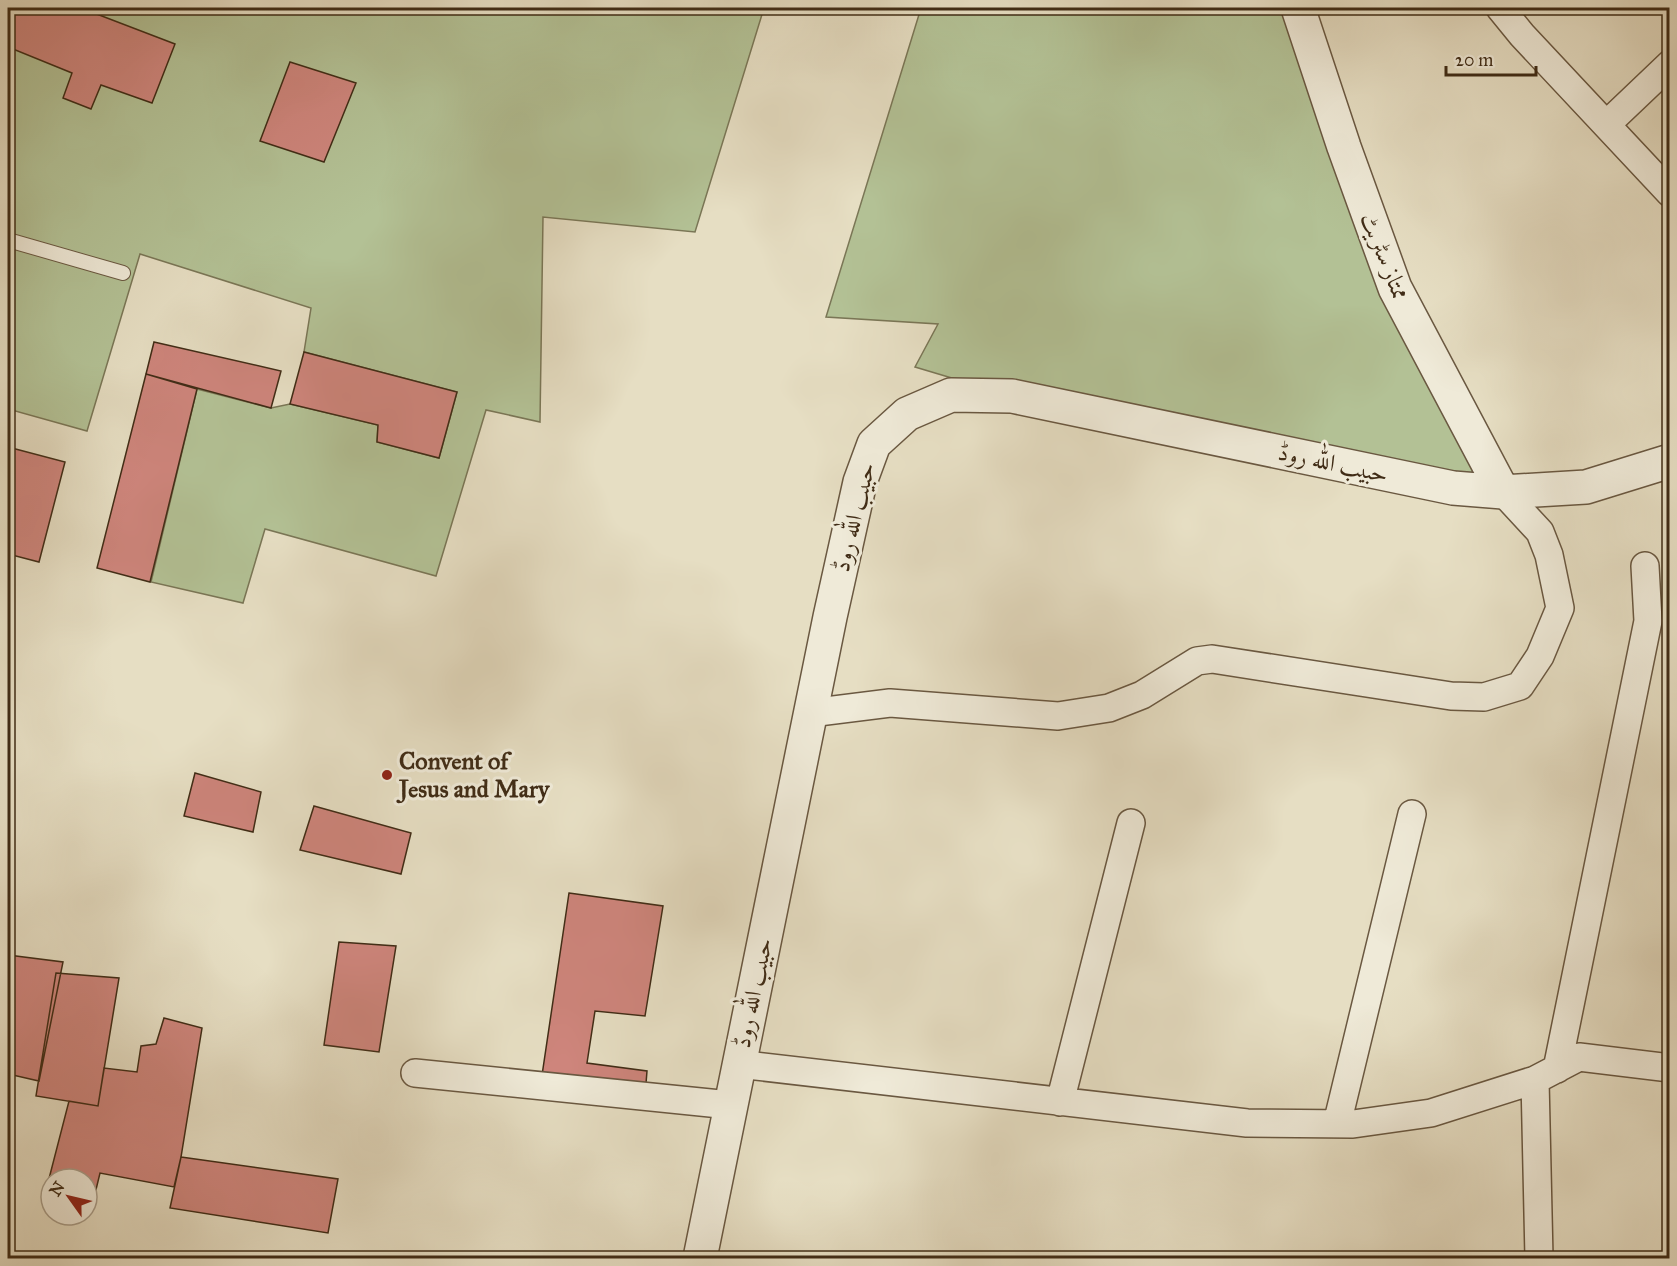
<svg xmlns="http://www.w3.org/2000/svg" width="1677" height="1266" viewBox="0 0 1677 1266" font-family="'IM FELL Great Primer',Amiri,serif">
<rect width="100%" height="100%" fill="#e6dec3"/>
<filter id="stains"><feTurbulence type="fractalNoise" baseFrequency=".00333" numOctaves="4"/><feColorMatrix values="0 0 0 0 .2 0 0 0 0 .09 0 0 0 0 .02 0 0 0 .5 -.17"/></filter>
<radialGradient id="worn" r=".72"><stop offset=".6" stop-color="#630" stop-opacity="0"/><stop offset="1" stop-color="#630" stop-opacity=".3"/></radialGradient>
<path fill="#b3c195" stroke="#7a7656" stroke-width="1.5" d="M8,8H764L695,232L543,217L540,422L486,410L436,576L265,529L243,603L151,582L197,389L271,408L290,404L378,425L377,442L439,458L457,392L304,352L311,308L140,254L87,431L8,409Z
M921,8H1301L1344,147L1503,492L1012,396L915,367L938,324L826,317Z"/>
<path fill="#ce857c" stroke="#402c16" stroke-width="1.5" d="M8,8H81L175,44L152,103L101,85L91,109L63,98L72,73L8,47Z
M290,62L356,83L324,162L260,141Z
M154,342L281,371L271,408L146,374Z
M304,352L457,392L439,458L377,442L378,425L290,404Z
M146,374L197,389L150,582L97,568Z
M8,447L65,462L39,562L8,554Z
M195,773L261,792L253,832L184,816Z
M314,806L411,833L401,874L300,850Z
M569,893L663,906L645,1016L595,1011L587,1063L647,1071L645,1096L541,1082Z
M339,942L396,946L379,1052L324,1045Z
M8,955L63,962L39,1081L8,1074Z
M56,973L119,978L98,1106L36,1096Z
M164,1018L202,1028L181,1157L174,1187L100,1173L93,1202H87V1179H51V1198H44L69,1101L98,1106L104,1068L137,1072L141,1046L156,1044Z
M181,1157L338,1179L328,1233L170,1208Z"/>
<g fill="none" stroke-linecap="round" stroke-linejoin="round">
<g stroke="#6a5841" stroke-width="16">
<path id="service" d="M8,240L123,273"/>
</g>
<g stroke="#6a5841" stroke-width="30">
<path id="minor" d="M1500,8L1522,35L1670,193
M1607,124L1670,64
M810,713L890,703L1058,716L1109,708L1142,695L1197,661L1212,659L1451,696L1484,697L1520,686L1540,656L1560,608L1549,555L1540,532L1503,492
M738,1064L1247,1123L1353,1124L1431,1113L1535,1080L1579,1057L1670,1068
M1557,1069L1648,621L1645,566
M415,1073L730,1105
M1535,1080L1539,1258
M1060,1102L1131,823
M1337,1124L1412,814"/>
</g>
<g stroke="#6a5841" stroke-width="36">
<path id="tertiary" d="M1298,8L1344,147L1395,288L1503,492
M700,1258L830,617L860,482L874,444L907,414L951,395L1012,396L1453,488L1503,492L1586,487L1670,461"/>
</g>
<use href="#service" stroke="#efead8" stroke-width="14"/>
<use href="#minor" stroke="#efead8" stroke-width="27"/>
<use href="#tertiary" stroke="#efead8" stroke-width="33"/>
</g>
<circle fill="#8f2418" stroke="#efead8" stroke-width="2" cx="387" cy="775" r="6"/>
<g text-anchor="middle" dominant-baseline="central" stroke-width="6" stroke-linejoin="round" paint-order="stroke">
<g font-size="24" fill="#402c16" stroke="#efead8">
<text transform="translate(1385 256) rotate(68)">ممتاز سٹریٹ</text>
<text transform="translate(1333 463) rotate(12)">حبیب اللہ روڈ</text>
<text transform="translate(854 517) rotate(-76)">حبیب اللہ روڈ</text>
<text transform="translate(753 993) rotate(-78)">حبیب اللہ روڈ</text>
</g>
<g font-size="24" font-weight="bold" fill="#402c16" stroke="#efead8" text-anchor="start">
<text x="399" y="761">Convent of<tspan x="399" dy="28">Jesus and Mary</tspan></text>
</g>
</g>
<rect width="1677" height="1266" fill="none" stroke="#e6dec3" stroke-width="30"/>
<rect x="9" y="9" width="1659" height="1248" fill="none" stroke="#402c16" stroke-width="3"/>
<rect x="15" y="15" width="1647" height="1236" fill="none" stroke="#402c16" stroke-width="1.5"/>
<g transform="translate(69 1197) rotate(304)"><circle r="28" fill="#efead8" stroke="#a99e8a" stroke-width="1.5"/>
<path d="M0-4.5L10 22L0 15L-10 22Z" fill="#8f2418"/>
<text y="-9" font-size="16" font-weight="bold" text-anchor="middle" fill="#402c16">N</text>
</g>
<path d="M1446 66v9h90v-9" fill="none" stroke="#402c16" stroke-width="3"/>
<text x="1455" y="66" font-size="18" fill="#402c16" stroke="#efead8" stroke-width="4.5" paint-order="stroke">20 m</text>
<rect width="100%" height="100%" filter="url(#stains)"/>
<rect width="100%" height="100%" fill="url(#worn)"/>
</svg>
